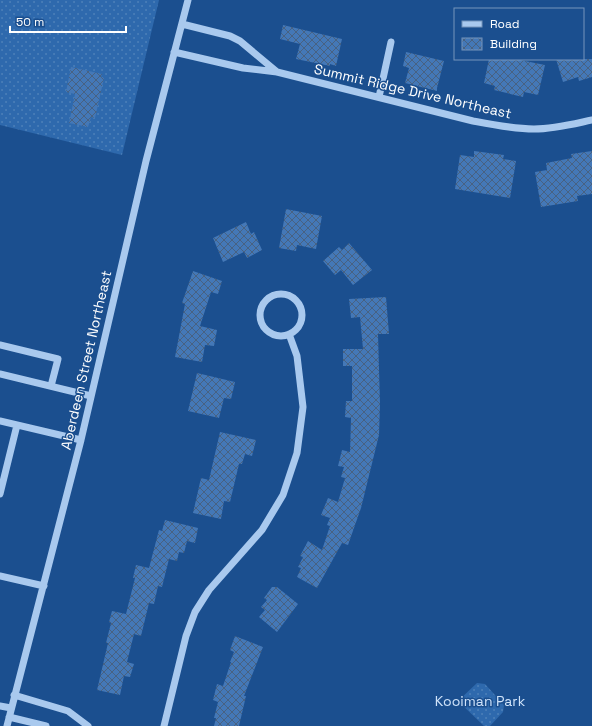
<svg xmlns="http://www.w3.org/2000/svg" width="592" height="726" viewBox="0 0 592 726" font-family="'Space Grotesk',sans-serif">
<defs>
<pattern id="grass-dots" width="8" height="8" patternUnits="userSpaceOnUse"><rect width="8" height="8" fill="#2e69ad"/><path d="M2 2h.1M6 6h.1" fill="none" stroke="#4d80b9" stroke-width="1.8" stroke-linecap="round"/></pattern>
<pattern id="building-cross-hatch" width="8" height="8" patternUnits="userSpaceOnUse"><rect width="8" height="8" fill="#4478b7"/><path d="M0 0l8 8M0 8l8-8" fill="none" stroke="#486282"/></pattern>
</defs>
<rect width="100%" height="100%" fill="#1b4f8f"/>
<path fill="url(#grass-dots)" d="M0,0H159L122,155L0,125Z
M477,683L485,684L504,705L503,712L490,726H484L458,701Z"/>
<path fill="url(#building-cross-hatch)" d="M283,25L342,39L336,66L330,64V66L296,59L300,44L280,39Z
M406,52L444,61L437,88V91L405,83L409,68L403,66Z
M489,59H515L545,65L538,95L524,92L523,97L494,90L495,86L484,83Z
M556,59H592V77L579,81L578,77L563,82Z
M71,67L102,74L101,77L104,78L95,118L91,117L88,127L69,123L75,94L66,92Z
M474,151L504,155L503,159L516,161L510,198L455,189L460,155L474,157Z
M592,151V194L577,196L578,201L541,207L535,172L547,170L546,163L572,158L571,154Z
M286,209L322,216L316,249L297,245L296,251L279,248Z
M246,222L251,234L254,232L262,250L247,258L244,252L223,262L213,238Z
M349,243L372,270L353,285L341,270L335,275L323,261L339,247L342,250Z
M193,271L222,281L218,294L211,292L200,326L217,330L214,346L205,345L202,362L175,357L185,304L182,303Z
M386,297L389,334H378L380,404L379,435L361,508L348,545L342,543L317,588L297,577L301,568L298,567L303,557L300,556L308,541L322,550L330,526L327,525L330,518L321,515L328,498L338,502L345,478L341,477L344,467L338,466L342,450L350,452L351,418L345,417L346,401H352V366H343V349H363L360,317L351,318L349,299Z
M197,373L235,382L231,399L224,398L219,418L188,411Z
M220,432L256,440L252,456L245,454L242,464H239L230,502L224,501L221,519L193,513L201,478L209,480Z
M165,520L198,528L195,543L187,541L184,553L179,552L177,561L169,559L162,587L158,586L154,604L149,603L141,636L134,634L127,662L134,664L130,677L124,676L120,695L97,690L108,643H106L111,623L109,622L112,611L126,614L135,578H133L136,565L149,568L159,530L162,531Z
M272,587H277L298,604L277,632L259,617L265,610L261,607L267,600L264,598Z
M235,636L263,647L244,696H246L239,726H214L216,718H214L218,702L213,700L217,684L223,686L231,662H230L234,652L230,650Z"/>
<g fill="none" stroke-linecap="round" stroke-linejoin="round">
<path stroke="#a9c9ee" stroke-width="7" d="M182,24L230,36L240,41L277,72
M174,52L243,68L277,72L473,121C494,125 514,129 534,129C554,129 573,124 592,120
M379,97L391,42
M260 315a21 21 0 1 1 42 0a21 21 0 1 1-42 0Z
M0,345L58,359L51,386
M0,374L91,396
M0,421L81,440
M0,494L17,425
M0,576L44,586
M14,695L68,711L88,726
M0,706L11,708
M9,717L46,726
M7,726L81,440L146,161L188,0
M164,726L186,636L195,612L209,590L262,530L283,495L297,453L303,407L297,356L289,334"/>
</g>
<g text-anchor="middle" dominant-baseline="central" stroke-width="3" stroke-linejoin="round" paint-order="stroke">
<g font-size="14" fill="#fff" stroke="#1b4f8f">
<text transform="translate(413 91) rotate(13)">Summit Ridge Drive Northeast</text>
<text transform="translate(86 360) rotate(-77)">Aberdeen Street Northeast</text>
</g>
<g font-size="14" fill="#cfe3fa" stroke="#1b4f8f">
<text x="480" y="701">Kooiman Park</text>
</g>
</g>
<rect x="454" y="8" width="130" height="52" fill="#1b4f8f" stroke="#7695bc"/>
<rect x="462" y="21" width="20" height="6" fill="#a9c9ee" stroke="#7695bc"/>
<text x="490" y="28" font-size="12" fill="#ffffff">Road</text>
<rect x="462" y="38" width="20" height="12" fill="url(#building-cross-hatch)" stroke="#7695bc"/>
<text x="490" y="48" font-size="12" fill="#ffffff">Building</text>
<path d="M10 26v6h116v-6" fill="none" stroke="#ffffff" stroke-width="2"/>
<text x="16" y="26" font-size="12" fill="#ffffff" stroke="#1b4f8f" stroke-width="3" paint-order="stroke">50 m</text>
</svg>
